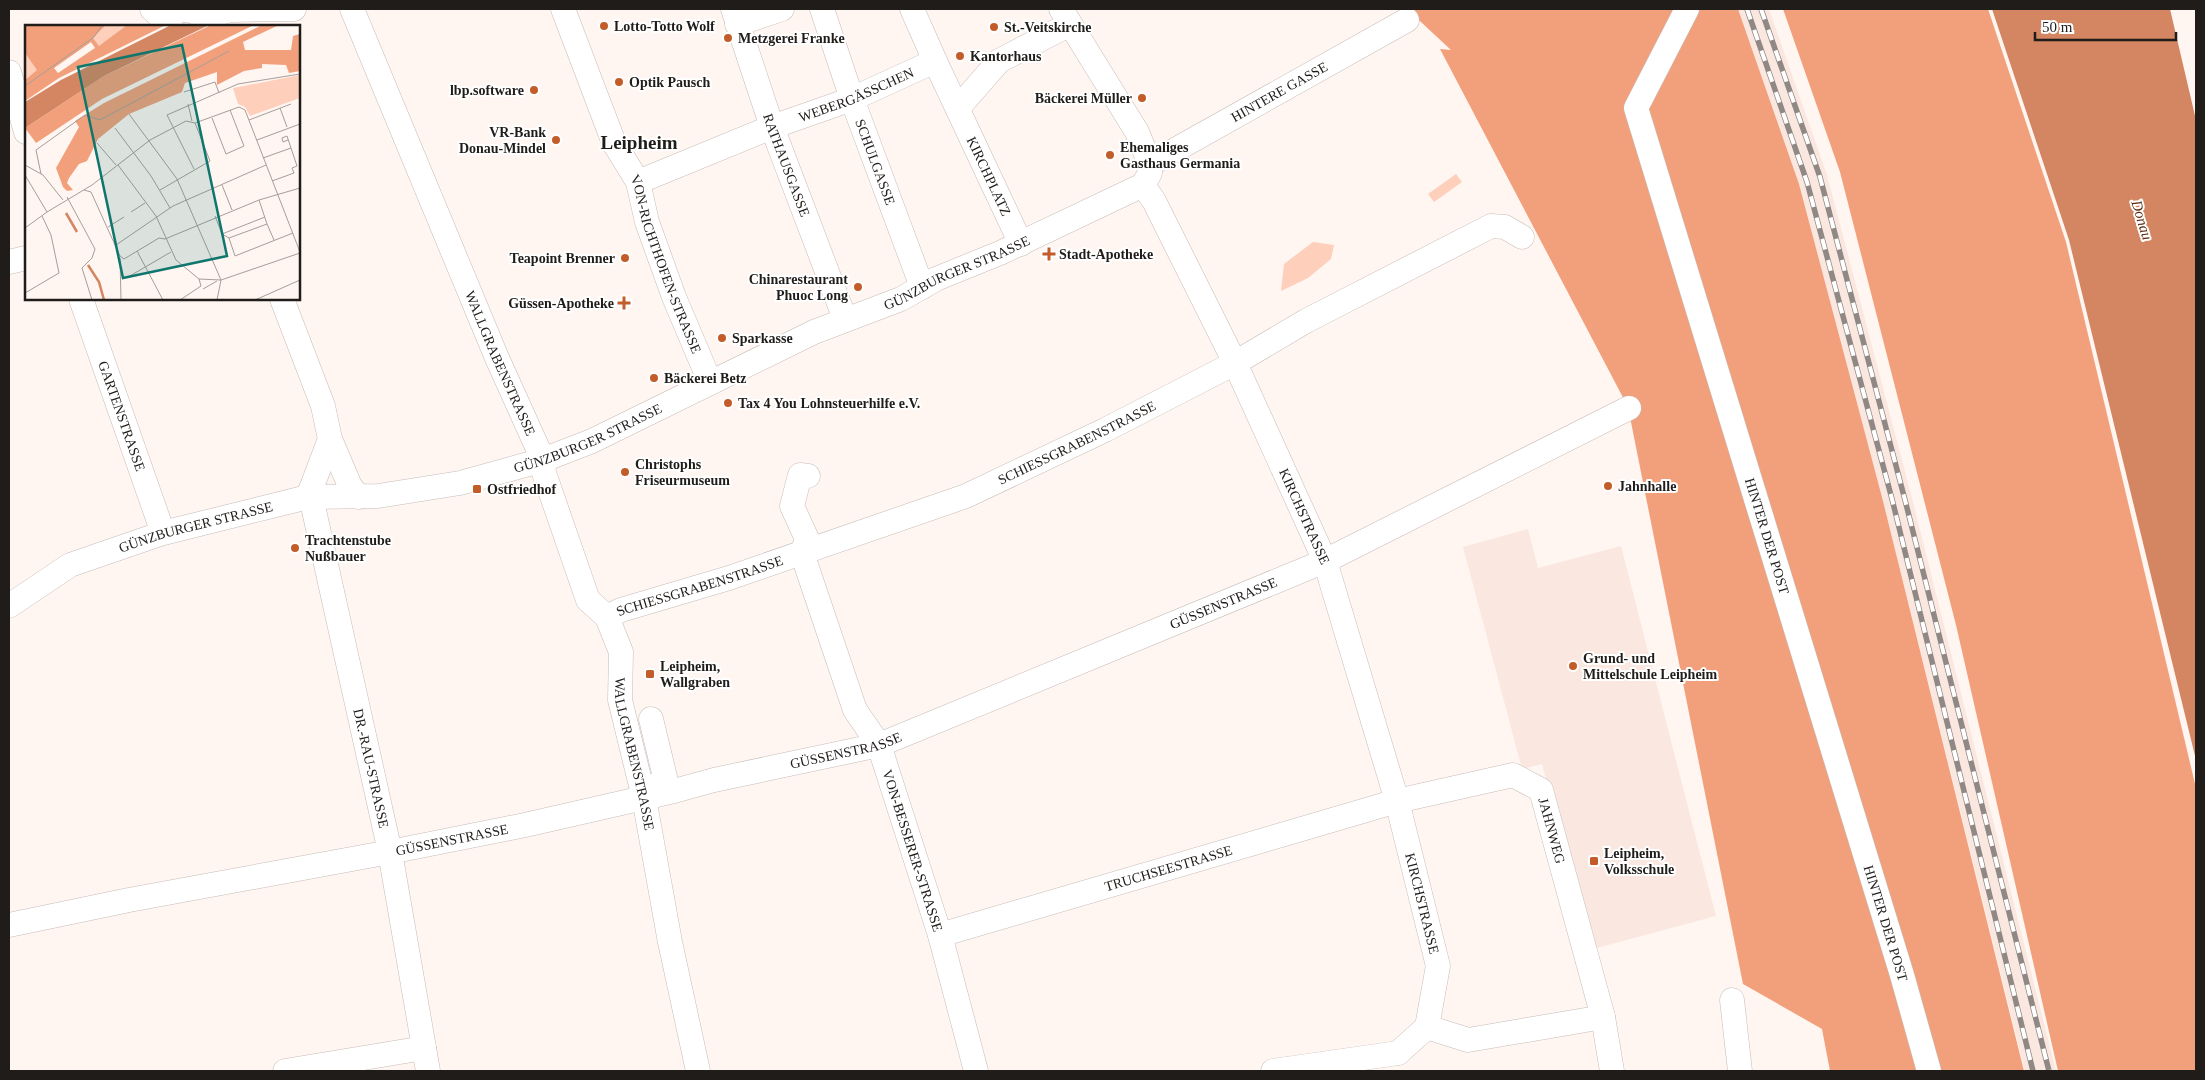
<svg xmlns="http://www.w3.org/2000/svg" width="2205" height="1080" viewBox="0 0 2205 1080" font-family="Georgia,serif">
<rect width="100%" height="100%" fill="#fff5f1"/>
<path fill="#fae8e0" d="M1738,9H1769L1827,175L1912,498L2056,1071H2025L1883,501L1799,184Z
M1528,529L1538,568L1621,546L1716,916L1593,949L1542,764L1522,769L1463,547Z"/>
<path fill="#fecfbb" d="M1456,174L1462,182L1434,202L1428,194Z
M1313,242L1334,245L1331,259L1308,278L1281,291L1284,264Z"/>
<path fill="#f2a07c" d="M1407,9H1738L1799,184L1883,501L2024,1071H1830L1822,1029L1743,984L1628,407L1440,49L1451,50Z
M1783,9H1988L2066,242L2196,788V1071H2058L1956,625L1840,172Z"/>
<path fill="#d48562" d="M1992,9H2170L2196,120V760L2069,240Z"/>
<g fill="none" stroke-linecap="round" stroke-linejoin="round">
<g stroke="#c6bcb8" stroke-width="25">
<g id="minor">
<path d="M152,9L171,26"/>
<path d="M179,9L214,15"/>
<path id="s1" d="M352,9L497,358L543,460L544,473L588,600L607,617L621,652L620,700L644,798L670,942L698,1071"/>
<path id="s2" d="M563,9L614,143L638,182L647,222L674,297L710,382"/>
<path id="s3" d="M733,9L772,127L845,319"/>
<path id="s4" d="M822,9L852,99L922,287"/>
<path id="s5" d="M912,9L935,61L1021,244"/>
<path id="s6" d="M1687,9L1636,108L1902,975L1929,1071"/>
<path d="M737,24L782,9"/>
<path d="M202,26L214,15L229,10L294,9"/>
<path d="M9,72L26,132"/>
<path d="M958,108L999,61L1070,24"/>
<path id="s7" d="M1150,164L1407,20"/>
<path id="s8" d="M638,182L772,127L852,99L935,61"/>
<path id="s9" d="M1143,185L1154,201L1235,363L1325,561L1397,801L1438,966L1427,1027L1398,1053"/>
<path d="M9,262L26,258"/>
<path id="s10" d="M81,299L163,533"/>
<path d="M282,299L323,406L330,439L308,497"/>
<path d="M330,439L350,486L359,497"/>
<path id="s11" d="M308,497L313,506L390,852L428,1071"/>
<path id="s12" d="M802,553L855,710L879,745L940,935L976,1071"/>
<path d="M802,553L807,539L792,506L800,475L808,476"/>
<path id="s13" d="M9,606L70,565L163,533L308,497L378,496L460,483L543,460L592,441L814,332L901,299L936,279L1000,253L1143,185L1150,173V164L1137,132L1061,9"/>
<path id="s14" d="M607,617L621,610L729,578L966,496L1105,430L1235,363L1306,321L1491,226L1505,227L1522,237"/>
<path d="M644,798L665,777L651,719"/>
<path id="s15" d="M9,925L129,900L390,852L525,825L674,791L714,780L879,745L1325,561L1629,408"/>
<path id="s16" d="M940,935L1397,801L1513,775L1541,790L1603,1017L1612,1071"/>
<path d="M1732,1000L1740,1071"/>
<path d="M1427,1027L1468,1040L1603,1017"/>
<path d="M285,1071L424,1048"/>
<path d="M1273,1071L1398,1053"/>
</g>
</g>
<use href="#minor" stroke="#fff" stroke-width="24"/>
<g stroke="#8f8885" stroke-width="5.5">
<path id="rail" d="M1747,9L1807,182L1892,499L2033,1071
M1761,9L1820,177L1905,500L2049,1071"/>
</g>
<use href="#rail" stroke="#fff" stroke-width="4" stroke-dasharray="11" stroke-linecap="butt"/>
</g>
<g fill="#c25d2a" stroke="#fff" stroke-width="2">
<circle cx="604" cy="26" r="5"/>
<circle cx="994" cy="27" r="5"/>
<circle cx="728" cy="38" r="5"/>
<circle cx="960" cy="56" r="5"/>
<circle cx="619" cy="82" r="5"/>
<circle cx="534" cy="90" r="5"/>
<circle cx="1142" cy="98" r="5"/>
<circle cx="556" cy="140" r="5"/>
<circle cx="1110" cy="155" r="5"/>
<path d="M1046.5 246.5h5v5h5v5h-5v5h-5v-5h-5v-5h5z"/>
<circle cx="625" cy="258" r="5"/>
<circle cx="858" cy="287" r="5"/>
<path d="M621.5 295.5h5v5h5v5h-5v5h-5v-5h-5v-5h5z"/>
<circle cx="722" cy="338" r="5"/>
<circle cx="654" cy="378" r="5"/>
<circle cx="728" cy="403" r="5"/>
<circle cx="625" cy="472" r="5"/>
<circle cx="1608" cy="486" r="5"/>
<rect x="472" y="484" width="10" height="10" rx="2.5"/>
<circle cx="295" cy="548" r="5"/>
<circle cx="1573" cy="666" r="5"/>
<rect x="645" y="669" width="10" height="10" rx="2.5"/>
<rect x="1589" y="856" width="10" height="10" rx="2.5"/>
</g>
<g text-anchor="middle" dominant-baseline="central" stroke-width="4" stroke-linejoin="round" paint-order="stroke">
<g font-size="14" font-weight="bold" fill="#1f1c1a" stroke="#fff" text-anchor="start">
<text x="614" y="26">Lotto-Totto Wolf</text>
<text x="1004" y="27">St.-Veitskirche</text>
<text x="738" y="38">Metzgerei Franke</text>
<text x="970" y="56">Kantorhaus</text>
<text x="629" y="82">Optik Pausch</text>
<text x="524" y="90" text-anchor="end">lbp.software</text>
<text x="1132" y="98" text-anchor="end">Bäckerei Müller</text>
<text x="546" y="132" text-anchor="end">VR-Bank<tspan x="546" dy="16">Donau-Mindel</tspan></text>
<text x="1120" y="147">Ehemaliges<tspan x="1120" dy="16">Gasthaus Germania</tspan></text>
<text x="1059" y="254">Stadt-Apotheke</text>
<text x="615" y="258" text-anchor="end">Teapoint Brenner</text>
<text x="848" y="279" text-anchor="end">Chinarestaurant<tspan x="848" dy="16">Phuoc Long</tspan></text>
<text x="614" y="303" text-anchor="end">Güssen-Apotheke</text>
<text x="732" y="338">Sparkasse</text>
<text x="664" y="378">Bäckerei Betz</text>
<text x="738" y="403">Tax 4 You Lohnsteuerhilfe e.V.</text>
<text x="635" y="464">Christophs<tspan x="635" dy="16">Friseurmuseum</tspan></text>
<text x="1618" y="486">Jahnhalle</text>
<text x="487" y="489">Ostfriedhof</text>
<text x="305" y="540">Trachtenstube<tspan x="305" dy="16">Nußbauer</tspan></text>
<text x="1583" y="658">Grund- und<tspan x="1583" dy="16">Mittelschule Leipheim</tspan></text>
<text x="660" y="666">Leipheim,<tspan x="660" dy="16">Wallgraben</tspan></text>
<text x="1604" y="853">Leipheim,<tspan x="1604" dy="16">Volksschule</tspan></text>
</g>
<g font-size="14" fill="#1f1c1a" stroke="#fff">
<text stroke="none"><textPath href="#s7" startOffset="148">HINTERE GASSE</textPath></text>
<text stroke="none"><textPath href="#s8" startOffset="235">WEBERGÄSSCHEN</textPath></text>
<text stroke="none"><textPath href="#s4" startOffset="162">SCHULGASSE</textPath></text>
<text stroke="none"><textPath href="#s3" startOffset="165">RATHAUSGASSE</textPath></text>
<text stroke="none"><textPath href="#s5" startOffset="184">KIRCHPLATZ</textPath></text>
<text stroke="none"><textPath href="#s2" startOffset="276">VON-RICHTHOFEN-STRASSE</textPath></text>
<text stroke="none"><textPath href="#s13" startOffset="1015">GÜNZBURGER STRASSE</textPath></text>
<text stroke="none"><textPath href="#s1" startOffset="384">WALLGRABENSTRASSE</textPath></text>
<text stroke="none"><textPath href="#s10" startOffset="124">GARTENSTRASSE</textPath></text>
<text stroke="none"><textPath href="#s13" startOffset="610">GÜNZBURGER STRASSE</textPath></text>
<text stroke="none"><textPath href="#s14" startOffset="502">SCHIESSGRABENSTRASSE</textPath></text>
<text stroke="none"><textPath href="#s9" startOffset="369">KIRCHSTRASSE</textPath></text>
<text stroke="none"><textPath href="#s13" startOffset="205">GÜNZBURGER STRASSE</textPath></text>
<text stroke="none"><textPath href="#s6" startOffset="559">HINTER DER POST</textPath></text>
<text stroke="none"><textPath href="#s14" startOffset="98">SCHIESSGRABENSTRASSE</textPath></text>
<text stroke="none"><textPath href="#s15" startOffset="1261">GÜSSENSTRASSE</textPath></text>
<text stroke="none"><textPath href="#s15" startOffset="855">GÜSSENSTRASSE</textPath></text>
<text stroke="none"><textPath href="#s1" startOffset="804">WALLGRABENSTRASSE</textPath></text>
<text stroke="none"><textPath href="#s11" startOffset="279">DR.-RAU-STRASSE</textPath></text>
<text stroke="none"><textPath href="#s16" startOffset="669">JAHNWEG</textPath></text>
<text stroke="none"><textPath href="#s15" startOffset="451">GÜSSENSTRASSE</textPath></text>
<text stroke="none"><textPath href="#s12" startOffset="319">VON-BESSERER-STRASSE</textPath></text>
<text stroke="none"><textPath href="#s16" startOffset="238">TRUCHSEESTRASSE</textPath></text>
<text stroke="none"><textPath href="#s9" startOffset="774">KIRCHSTRASSE</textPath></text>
<text stroke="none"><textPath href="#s6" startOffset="964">HINTER DER POST</textPath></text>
</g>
<g font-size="15" font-style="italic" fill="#5e2b11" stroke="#fff">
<text transform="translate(2142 220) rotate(73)">Donau</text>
</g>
<g font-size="19" font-weight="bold" fill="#1f1c1a" stroke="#fff">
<text x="639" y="142">Leipheim</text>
</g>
</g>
<g transform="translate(25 25)">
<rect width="275" height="275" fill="#fff5f1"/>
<path d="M81,0H102L74,22L68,13ZM0,28L13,45L0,55ZM275,50V73L225,91L220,82L213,79L208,63Z" fill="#fecfbb"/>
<path d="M0,0H81L68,13L74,21L102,0H141L34,53L0,76V55L12,45L0,28ZM66,17L70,23L33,48L29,43ZM186,0H229L77,74L11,118L0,103L79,51ZM237,0H254L218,17L220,25H266L268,11L275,9V46L264,48L261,40L237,39V43L219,46L192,60V47L160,58L157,67L104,89L73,114L62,136L54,139L44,153L42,158L48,165L42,166L38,162L31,143L54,102L50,96L79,78Z" fill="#f2a07c" fill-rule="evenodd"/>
<path d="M146,0H184L79,51L0,103V77L36,55Z" fill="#d48562"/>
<path fill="none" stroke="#d48562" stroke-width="2.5" d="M41,188L52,207M63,240L74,257L79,275"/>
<path fill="none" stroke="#a59e9b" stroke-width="1" d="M0,61L69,12L77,0M159,67L190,57L194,68M163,79L167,96M255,83L262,102M104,89L152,154L196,255M187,93L201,129L219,121L205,85M224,95L266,79M170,98L214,82L220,85L275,227M90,103L126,151L145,183M232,115L275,99M72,118L91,140M238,133L266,123M0,140L18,150L38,175M93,140L131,191L151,235L174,254L196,255L275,228M169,144L142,90L213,59L275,49M16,149L11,125L60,90L75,95L204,26M0,150L22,187L0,203M247,156L269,148L267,143L272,141L262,111L257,113L258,117L263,115M197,160L207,185M59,165L66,167L95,231L99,234L134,213L140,214L234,175L275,163M135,165L185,136L170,98M42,172L70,224L67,233L57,243L67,275M22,187L67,160L125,115L161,96L170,98M106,187L120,178M190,191L197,209L204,213L210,231L268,208M242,199L249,215M83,202L99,192M197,209L240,192M204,213L242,199L234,175M91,220L148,181L241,140M112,226L138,275M95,233L96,275M103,252L146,227M178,264L192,256M0,268L34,248L26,210L17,191M155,275L176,261L174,254M192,275L196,255M230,275L275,255"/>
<path fill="#0f766e" fill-opacity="0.15" stroke="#0f766e" stroke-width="2.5" d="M157,20L202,231L98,253L53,42Z"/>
<rect width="275" height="275" fill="none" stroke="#1f1c1a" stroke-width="2.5"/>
</g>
<rect width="2205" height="1080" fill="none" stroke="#1f1c1a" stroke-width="20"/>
<path d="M2035 32v8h141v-8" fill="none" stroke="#1f1c1a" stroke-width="2.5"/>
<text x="2042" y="32" font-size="15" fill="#1f1c1a" stroke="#ffffff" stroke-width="4" paint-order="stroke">50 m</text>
</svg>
